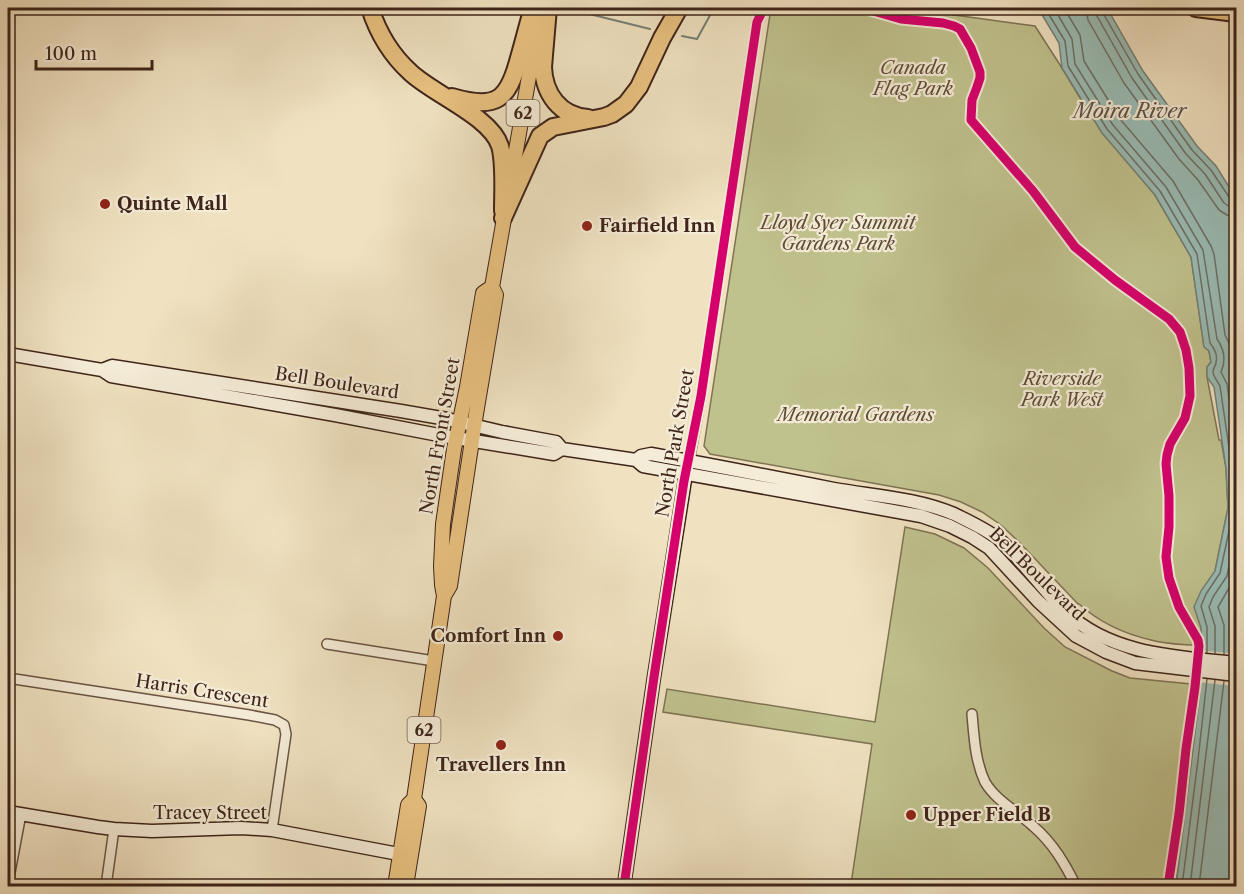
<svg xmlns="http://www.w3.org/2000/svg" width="1244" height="894" viewBox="0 0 1244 894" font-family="'Libre Caslon Text',serif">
<rect width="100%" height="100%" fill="#f0e2c1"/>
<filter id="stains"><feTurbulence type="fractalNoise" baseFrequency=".00333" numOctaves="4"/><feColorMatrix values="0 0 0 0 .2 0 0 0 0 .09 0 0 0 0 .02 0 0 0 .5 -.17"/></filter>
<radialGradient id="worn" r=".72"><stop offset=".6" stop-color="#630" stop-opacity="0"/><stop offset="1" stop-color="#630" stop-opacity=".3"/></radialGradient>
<path fill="#c0c28e" stroke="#7f7354" stroke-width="1.5" d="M771,8H903L1035,26L1062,68L1091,116L1155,195L1191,257L1204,346L1209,351L1211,362L1207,367V377L1219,440H1221L1226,468L1228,508L1215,571L1203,646C1186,644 1167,645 1151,640C1125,634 1099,622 1079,604H1078L1020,543L1001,525L982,512L961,502L939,495L710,454L704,446Z
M905,527L935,534L964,548L988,568L1044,628L1065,647L1112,671L1130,678L1201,685L1185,820L1175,886H865L851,884L872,744L663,712L667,689L875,722Z"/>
<path fill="#9abdb6" stroke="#758078" stroke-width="1.5" d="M1038,8H1107L1143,71L1197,146L1216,166L1236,198V886H1176L1201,685V628L1194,607L1201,591L1215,571L1228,508L1226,468L1214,387L1207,377V367L1211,362L1209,351L1204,347L1191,257L1155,195L1102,133L1062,68L1059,43Z"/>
<path fill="#f0e2c1" d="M1198,650L1236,654V688L1233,686L1198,682Z"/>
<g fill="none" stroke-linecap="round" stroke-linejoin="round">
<path stroke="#6c7068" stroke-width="1.5" d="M1045,8L1065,41L1068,66L1107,129L1160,191L1197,254L1210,343C1214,348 1218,355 1216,362C1216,367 1213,367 1213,372C1213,376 1218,382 1220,386L1232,468L1234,508L1220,573L1206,594L1201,606L1207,627V653
M1054,8L1072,39L1075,64L1113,125L1166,187L1203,250L1217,339C1224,349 1226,361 1221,372L1227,384L1236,449
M1064,8L1080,35L1084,61L1120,119L1173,181L1211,246L1214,254L1225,335L1231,347L1233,362L1231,372L1236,385
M1086,8L1088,20L1124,83L1179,159L1198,180L1219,210L1227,215L1236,217
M1095,8L1097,16L1132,78L1186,154L1205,174L1224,203L1230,207L1236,208
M1103,8V13L1138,74L1192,150L1211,170L1229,197L1232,200H1236
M1215,653V626L1209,607L1213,597L1227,576L1236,531
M1224,654V625L1218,607L1236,576
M1182,886L1198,760L1207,679
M1190,886L1215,680
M1199,886L1224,681"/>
<path stroke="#758078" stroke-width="2" d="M565,8L650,29
M972,8L987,10L997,8
M682,36L697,39L714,8"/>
<g stroke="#6a5444" stroke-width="12">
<path id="street" d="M689,461L701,396L757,22L764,8
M327,644L434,661
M8,678L249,715L275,720L284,725L286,734L272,830
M972,714C974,736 975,761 985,782C996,801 1018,812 1033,826C1053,843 1065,864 1076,886
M8,883L21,814
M106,886L114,829"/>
</g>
<g stroke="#3e241a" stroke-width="15">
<path id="secondary" d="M8,354L102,370L111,376L335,415L444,436L554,454L562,449L636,460L643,466L921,516L950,526L972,537L989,548L1038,601L1076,636L1106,652L1135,663L1236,675
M102,370L112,366L401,411L447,419L502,432L556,442L562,449
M636,460L641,456L651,454C712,465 773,477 834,489C874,496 916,498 954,514C970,522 988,530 1001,541C1025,563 1043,590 1066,612C1111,655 1178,657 1236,663
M8,812L98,827L114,829L152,831L241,828L272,830L409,856
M624,886L654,677L687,467"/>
</g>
<g stroke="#3e241a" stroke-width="16">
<path id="primary" d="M444,596L450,586L476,414L496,295L492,287L541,8
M395,886L408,805L414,799L444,596L442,585L441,566L443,524L454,449L467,387L483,293L492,287
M406,886L419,806L414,799"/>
</g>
<g stroke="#3e241a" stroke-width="20">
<path id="highway" d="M370,8C378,33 391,55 411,73C435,95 491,117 500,146C505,162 503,194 503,211
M548,8L543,67C544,94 560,116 588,118
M1196,8L1236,13
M452,97C497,110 508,100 519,58C524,41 528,24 533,8
M503,218L540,136L553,127L604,117L612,114L626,104L639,87L662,38L679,8"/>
</g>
<use href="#street" stroke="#f5ecd7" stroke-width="9"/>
<use href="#secondary" stroke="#f5ecd7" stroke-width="12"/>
<use href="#primary" stroke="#e8c180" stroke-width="14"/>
<use href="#highway" stroke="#e8c180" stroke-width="16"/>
<g stroke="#f5ecd7" stroke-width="13">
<path id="cycleway" d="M863,8L901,19L943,23L954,26L960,29L971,48L980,72V78L977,87L972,100L971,120L1033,191L1075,247L1115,280L1169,319L1180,332L1186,350L1189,368L1190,396L1185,418L1170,444L1167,455L1166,464L1169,496V527L1166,557L1169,578L1179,607L1198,640L1199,646L1195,687L1186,749L1179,814L1168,886
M624,886L654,677L684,481L701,396L757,22L764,8"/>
</g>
<use href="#cycleway" stroke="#d6006c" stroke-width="9"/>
</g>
<g fill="#8f2418" stroke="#f5ecd7" stroke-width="2">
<circle cx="105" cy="204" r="6"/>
<circle cx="587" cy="226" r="6"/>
<circle cx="558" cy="636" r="6"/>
<circle cx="501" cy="745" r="6"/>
<circle cx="911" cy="815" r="6"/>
</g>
<g text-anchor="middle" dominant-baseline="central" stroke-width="4.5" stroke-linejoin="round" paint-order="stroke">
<g fill="#f5ecd7" stroke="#756053" stroke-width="1.5">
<rect x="506.5" y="100" width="33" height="26" rx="4.5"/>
<rect x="407.5" y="717" width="33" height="26" rx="4.5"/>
</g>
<g font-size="16" font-weight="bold" fill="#3e241a">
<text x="523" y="113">62</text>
<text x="424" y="730">62</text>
</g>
<g font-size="18" font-style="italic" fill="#5e4c37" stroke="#f5ecd7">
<text x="913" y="68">Canada<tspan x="913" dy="21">Flag Park</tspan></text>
<text x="838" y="223">Lloyd Syer Summit<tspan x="838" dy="21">Gardens Park</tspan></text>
<text x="1062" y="379">Riverside<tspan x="1062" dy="21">Park West</tspan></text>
<text x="856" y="415">Memorial Gardens</text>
</g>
<g font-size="18" font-weight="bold" fill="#3e241a" stroke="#f5ecd7" text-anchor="start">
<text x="117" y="204">Quinte Mall</text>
<text x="599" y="226">Fairfield Inn</text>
<text x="546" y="636" text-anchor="end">Comfort Inn</text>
<text x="501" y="765" text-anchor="middle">Travellers Inn</text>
<text x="923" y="815">Upper Field B</text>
</g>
<g font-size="18" fill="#3e241a" stroke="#f5ecd7">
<text transform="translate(337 383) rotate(9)">Bell Boulevard</text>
<text transform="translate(440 436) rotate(-80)">North Front Street</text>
<text transform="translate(675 443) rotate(-80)">North Park Street</text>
<text transform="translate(1037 574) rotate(44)">Bell Boulevard</text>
<text transform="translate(202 691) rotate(9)">Harris Crescent</text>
<text x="210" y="813">Tracey Street</text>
</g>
<g font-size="20" font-style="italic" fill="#5a5249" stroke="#f5ecd7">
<text x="1130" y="111">Moira River</text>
</g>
</g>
<rect width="1244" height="894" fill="none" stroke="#f0e2c1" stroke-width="30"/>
<rect x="9" y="9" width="1226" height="876" fill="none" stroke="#3e241a" stroke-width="3"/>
<rect x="15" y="15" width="1214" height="864" fill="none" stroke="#3e241a" stroke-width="1.5"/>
<path d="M36 60v9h116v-9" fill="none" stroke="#3e241a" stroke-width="3"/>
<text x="45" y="60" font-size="18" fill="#3e241a" stroke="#f5ecd7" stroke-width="4.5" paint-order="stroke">100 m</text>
<rect width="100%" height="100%" filter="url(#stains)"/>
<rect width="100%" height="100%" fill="url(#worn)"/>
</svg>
